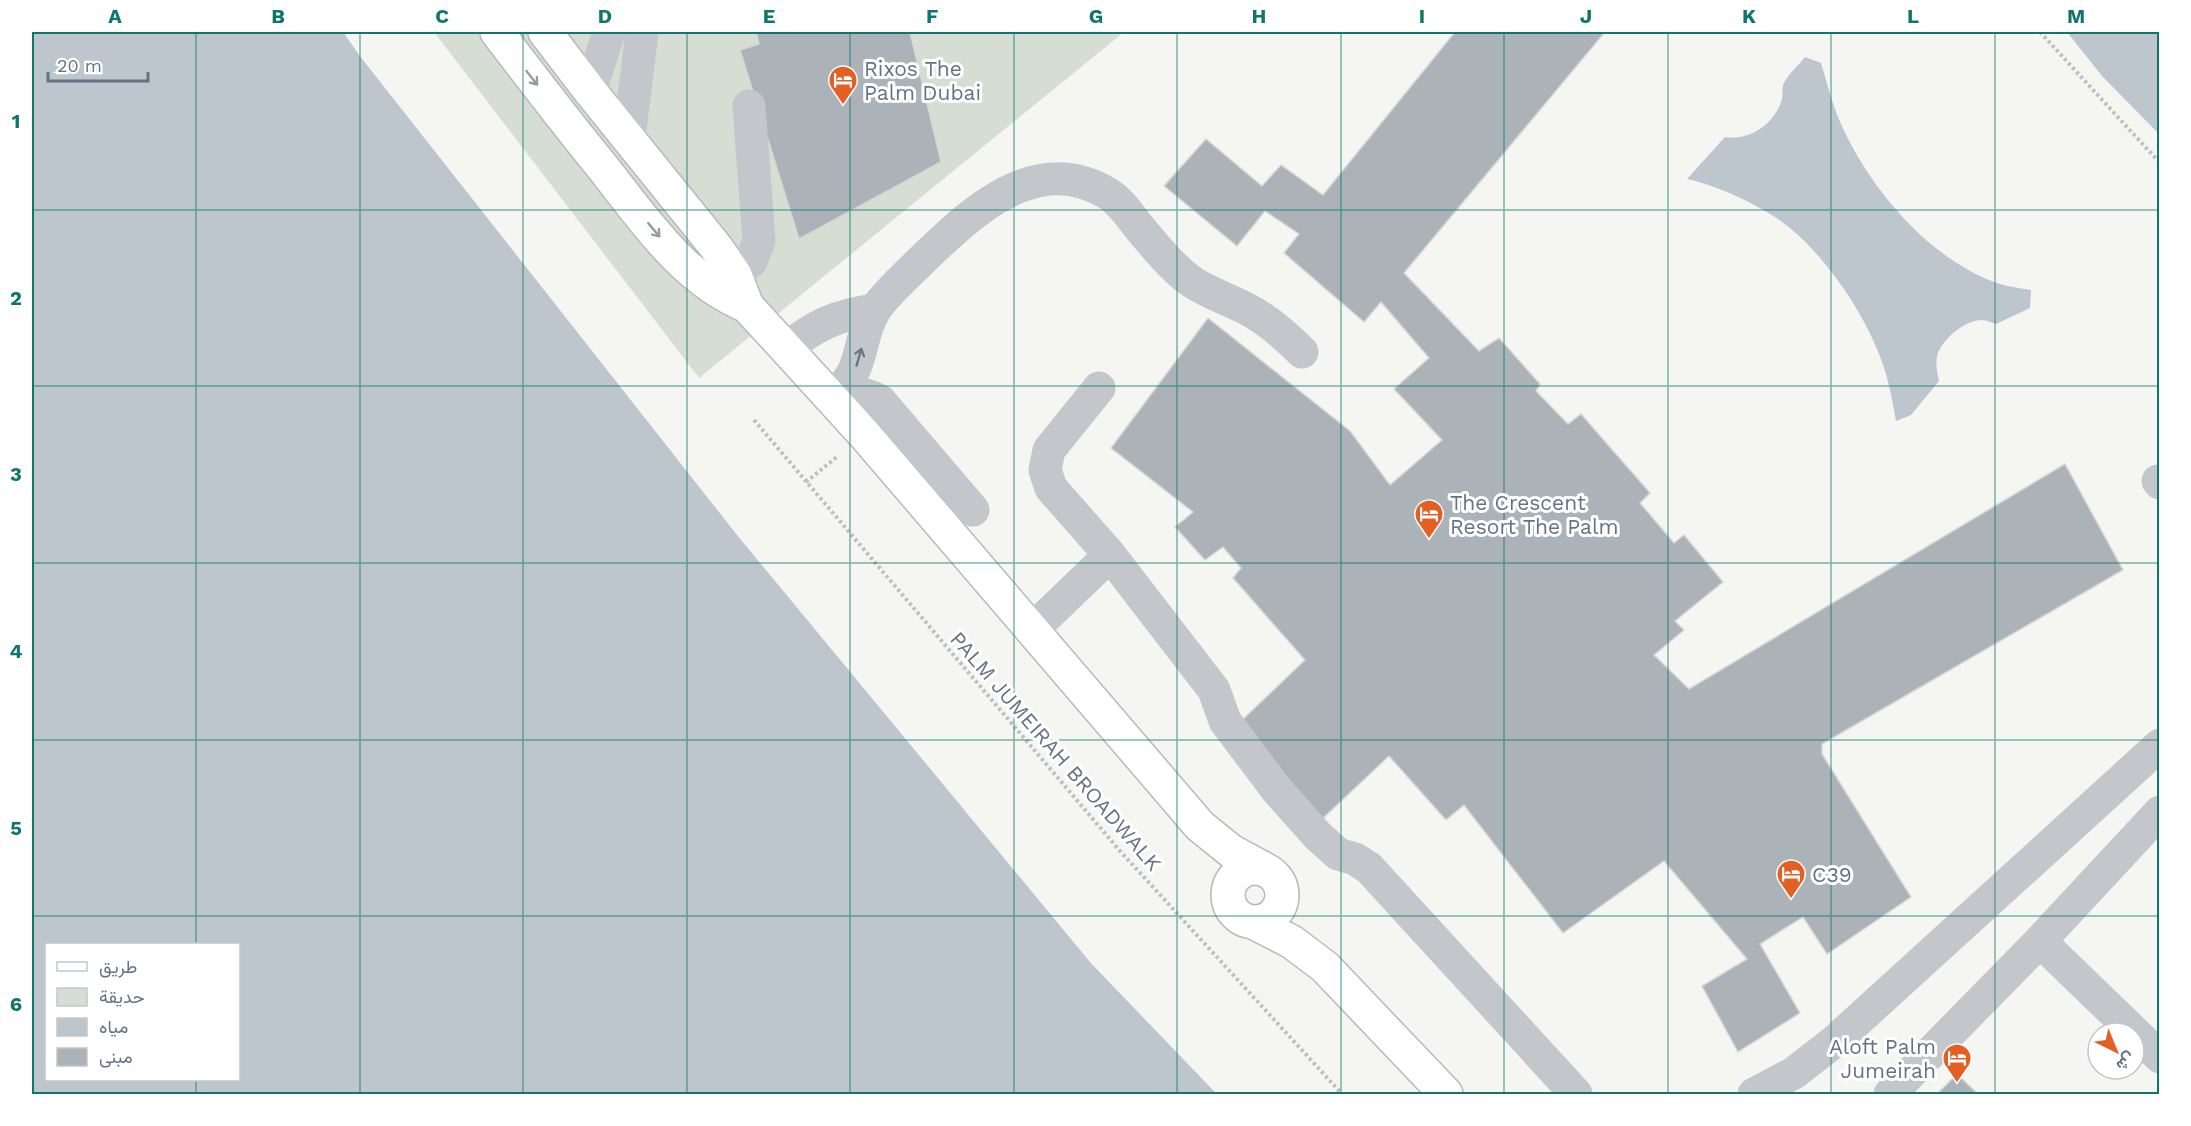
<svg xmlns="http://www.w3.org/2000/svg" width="2191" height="1126" viewBox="0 0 2191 1126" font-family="'Work Sans',Vazirmatn,sans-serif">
<rect width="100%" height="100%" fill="#f5f6f2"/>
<path fill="#d6ddd3" d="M434,32H1124L699,378Z"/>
<path fill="#bcc6cc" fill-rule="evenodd" d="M32,32H343L360,56L738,536L1091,963L1217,1094H32ZM46,944H238V1080H46Z
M2067,32H2159V134L2102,76Z
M1805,57L1821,63C1826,79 1830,96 1836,112C1863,181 1927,260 2000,284C2010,287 2021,288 2031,290L2030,308L1996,324C1992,323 1986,320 1982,320C1965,320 1944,338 1938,353C1935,362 1937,372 1939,381L1911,415L1896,421C1892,398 1888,376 1879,354C1861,307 1818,245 1775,217C1750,201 1715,185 1687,179L1725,137C1748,141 1773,125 1781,102C1784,96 1781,89 1784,83C1788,74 1799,65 1805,57Z"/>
<path fill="#f5f6f2" d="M344,32H347L363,54L740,534L1093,961L1220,1094H1217L1091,963L738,536L360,56Z"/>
<path fill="#abb2b8" stroke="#d7d7d5" stroke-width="1.5" d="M756,32H910L941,162L799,239L740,50L759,44Z
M1455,32H1605L1404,273L1479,351L1499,338L1540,384L1536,391L1568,424L1581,414L1650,493L1640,503L1674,543L1684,535L1723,582L1675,621L1684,630L1654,655L1689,689L2065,464L2123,570L1822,744V754L1911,897L1827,954L1803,917L1760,944L1800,1013L1738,1052L1702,986L1747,959L1664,861L1563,933L1464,805L1446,820L1389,756L1320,821L1236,726L1305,660L1233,578L1241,568L1223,547L1205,560L1175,527L1193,512L1111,448L1208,318L1350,431L1390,485L1442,440L1394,389L1429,358L1381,302L1364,322L1284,253L1299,234L1265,211L1237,246L1164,186L1206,139L1262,186L1281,165L1323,195Z
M1957,1074L1978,1094H1937Z"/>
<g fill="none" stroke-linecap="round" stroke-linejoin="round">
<g stroke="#b6babe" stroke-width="36">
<path id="major" d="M497,32C532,78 567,124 604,169C645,221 684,280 747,306
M545,32L590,91L716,247L735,275L747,306L864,434L1200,826L1231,851L1266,870
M1228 895a27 27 0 1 1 54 0a27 27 0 1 1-54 0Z
M1255,923L1292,942L1325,967L1446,1094"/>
</g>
<path stroke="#bdbfc1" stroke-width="4" stroke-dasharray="3 3" stroke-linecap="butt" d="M2040,32L2160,163
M754,420L1120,851L1342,1094
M806,482L838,456"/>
<path stroke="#c3c6ca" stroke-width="33" d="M590,91L609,32
M629,138L642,32
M735,275L751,261L759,241L749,106
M786,349C815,325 837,315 875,310
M1099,388L1049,450L1045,470L1051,488L1110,555L1214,690L1225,721L1277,790L1318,836L1338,854L1355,859L1369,868L1576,1094
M830,396C866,376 856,340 875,310C884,295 912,270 925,257C973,211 1036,151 1107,193C1120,201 1129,214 1138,226C1154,245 1169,264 1188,279C1205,292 1226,298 1245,308C1267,319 1285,335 1302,352
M834,400C850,391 864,392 880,401L973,510
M2158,481L2160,483
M1032,630L1110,555
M2040,941L2160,1057
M1754,1094L1794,1073L1835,1041L2160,745
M1890,1094L2040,941L2160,812"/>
<use href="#major" stroke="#fff" stroke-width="33"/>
</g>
<defs><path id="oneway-shaft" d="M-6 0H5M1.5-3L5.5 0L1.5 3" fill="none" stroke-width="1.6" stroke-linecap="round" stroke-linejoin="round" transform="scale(1.5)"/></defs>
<g stroke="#929da8">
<use href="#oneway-shaft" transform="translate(532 78) rotate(52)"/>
<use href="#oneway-shaft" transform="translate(654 230) rotate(50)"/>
</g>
<use stroke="#697787" href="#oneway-shaft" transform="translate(859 357) rotate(-74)"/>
<path fill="none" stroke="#0f766e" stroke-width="1.5" stroke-opacity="0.55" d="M196,32V944M360,32V1094M523,32V1094M687,32V1094M850,32V1094M1014,32V1094M1177,32V1094M1341,32V1094M1504,32V1094M1668,32V1094M1831,32V1094M1995,32V1094M32,210H2160M32,386H2160M32,563H2160M32,740H2160M32,916H2160M196,1080V1094"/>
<defs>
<g id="hotel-pin" transform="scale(1.5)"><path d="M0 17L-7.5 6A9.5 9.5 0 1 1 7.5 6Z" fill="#e35f24" stroke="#fff"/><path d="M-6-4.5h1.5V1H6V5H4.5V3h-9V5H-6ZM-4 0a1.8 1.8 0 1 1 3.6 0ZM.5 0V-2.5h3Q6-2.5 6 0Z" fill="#fff"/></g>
</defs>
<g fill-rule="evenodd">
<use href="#hotel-pin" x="843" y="80"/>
<use href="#hotel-pin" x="1429" y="514"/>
<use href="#hotel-pin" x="1791" y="874"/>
<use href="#hotel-pin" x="1957" y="1058"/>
</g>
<g text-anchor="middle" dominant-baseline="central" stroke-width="6" stroke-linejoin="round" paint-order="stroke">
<g font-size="21" fill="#647383" stroke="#fff" text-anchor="start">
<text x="864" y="68">Rixos The<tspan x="864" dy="24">Palm Dubai</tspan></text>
<text x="1450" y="502">The Crescent<tspan x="1450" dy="24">Resort The Palm</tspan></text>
<text x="1812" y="874">C39</text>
<text x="1936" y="1046" text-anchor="end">Aloft Palm<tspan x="1936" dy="24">Jumeirah</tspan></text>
</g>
<g font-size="21" fill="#647383" stroke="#fff">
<text transform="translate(1056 751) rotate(49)">PALM JUMEIRAH BROADWALK</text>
</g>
</g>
<rect width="2191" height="1126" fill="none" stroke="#ffffff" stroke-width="66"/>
<rect x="45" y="943" width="195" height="138" fill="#ffffff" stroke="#c1c7cd" stroke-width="1.5"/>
<rect x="57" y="962" width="30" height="9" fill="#ffffff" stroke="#c1c7cd" stroke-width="1.5"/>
<text x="99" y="973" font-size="18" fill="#647383">طريق</text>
<rect x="57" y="988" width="30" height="18" fill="#d6ddd3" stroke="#c1c7cd" stroke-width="1.5"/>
<text x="99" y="1003" font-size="18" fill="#647383">حديقة</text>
<rect x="57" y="1018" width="30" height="18" fill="#bcc6cc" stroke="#c1c7cd" stroke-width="1.5"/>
<text x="99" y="1033" font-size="18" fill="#647383">مياه</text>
<rect x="57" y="1048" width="30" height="18" fill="#abb2b8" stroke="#c1c7cd" stroke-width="1.5"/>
<text x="99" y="1063" font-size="18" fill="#647383">مبنى</text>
<g transform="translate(2116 1051) rotate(137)"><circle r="28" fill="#ffffff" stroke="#c1c7cd" stroke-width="1.5"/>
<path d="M0-4.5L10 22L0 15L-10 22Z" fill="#e35f24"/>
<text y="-9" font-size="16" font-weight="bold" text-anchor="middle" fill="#647383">ش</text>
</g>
<path d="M48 72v9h100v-9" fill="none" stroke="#647383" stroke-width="3"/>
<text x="57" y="72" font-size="18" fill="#647383" stroke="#ffffff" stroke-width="4.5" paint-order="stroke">20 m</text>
<rect x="33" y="33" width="2125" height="1060" fill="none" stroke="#0f766e" stroke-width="2"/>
<g font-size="20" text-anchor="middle" font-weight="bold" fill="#0f766e">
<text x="115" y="23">A</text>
<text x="278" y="23">B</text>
<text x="442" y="23">C</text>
<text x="605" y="23">D</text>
<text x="769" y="23">E</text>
<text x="932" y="23">F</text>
<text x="1096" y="23">G</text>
<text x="1259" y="23">H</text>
<text x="1422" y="23">I</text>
<text x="1586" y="23">J</text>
<text x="1749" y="23">K</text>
<text x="1913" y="23">L</text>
<text x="2076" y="23">M</text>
<text x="16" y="128">1</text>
<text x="16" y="305">2</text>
<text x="16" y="481">3</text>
<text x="16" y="658">4</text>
<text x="16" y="835">5</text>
<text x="16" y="1011">6</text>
</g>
</svg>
